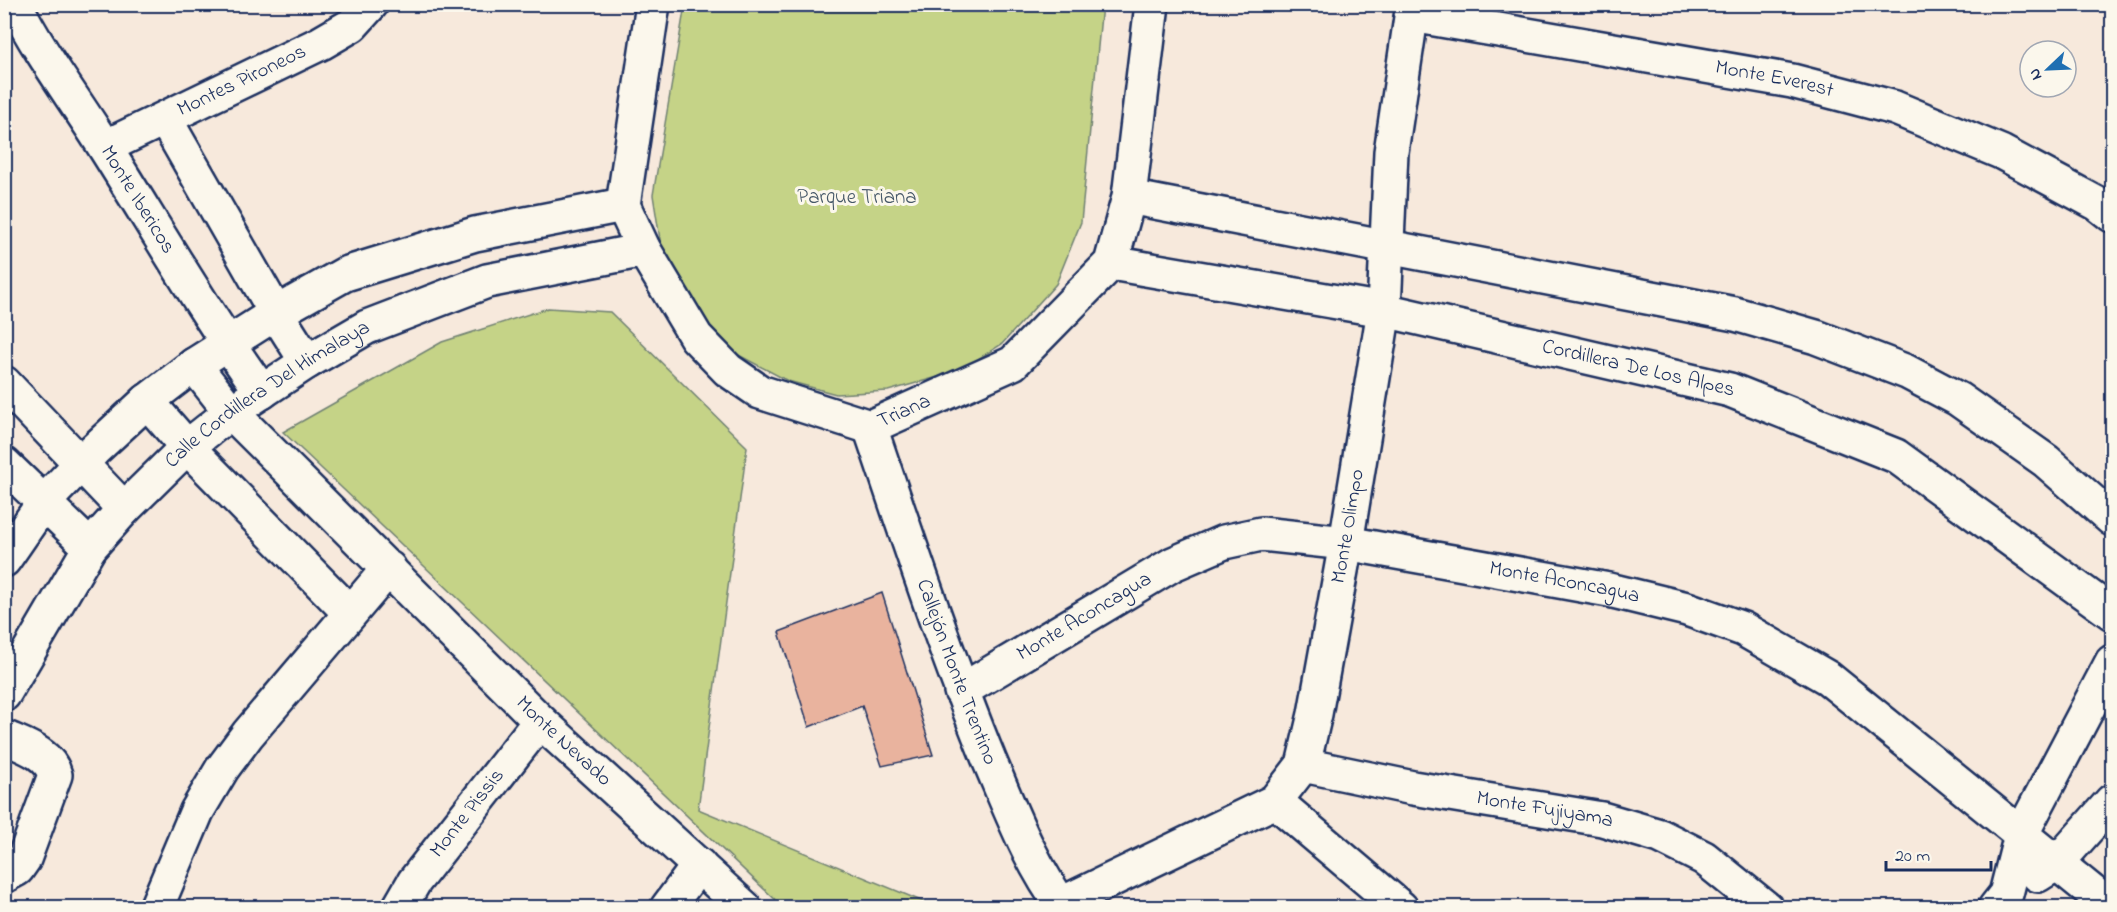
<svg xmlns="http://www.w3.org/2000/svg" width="2117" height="912" viewBox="0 0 2117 912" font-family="'Indie Flower',sans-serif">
<rect width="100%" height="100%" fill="#f7e9dc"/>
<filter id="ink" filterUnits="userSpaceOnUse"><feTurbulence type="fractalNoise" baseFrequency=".0167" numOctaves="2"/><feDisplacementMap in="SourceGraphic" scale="12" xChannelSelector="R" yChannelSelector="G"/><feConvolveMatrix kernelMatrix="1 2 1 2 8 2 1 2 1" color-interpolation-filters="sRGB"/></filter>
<g filter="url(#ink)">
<path fill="#c5d387" stroke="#708172" stroke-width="1.5" d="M685,5H1102L1081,222L1056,284L1002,344L959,371L888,391L836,394L788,381L731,351L692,311L663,258L653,195Z
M548,308L610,312L747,447L698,809L936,907H783L283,432L442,342Z"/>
<path fill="#e9b39e" stroke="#1b2f5e" stroke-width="1.5" d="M882,593L933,755L882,766L862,706L809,727L779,632Z"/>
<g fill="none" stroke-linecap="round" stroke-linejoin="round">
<g stroke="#1b2f5e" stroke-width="38">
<g id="minor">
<path id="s1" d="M15,4C41,56 77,102 107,151C158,232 206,315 262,392"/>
<path id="s2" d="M653,4L623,205L644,250L696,337L728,370L760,392L870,427L1013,363L1111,263L1129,197L1152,4"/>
<path id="s3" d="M1412,15L1792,81L1895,108L2001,152L2098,204L2112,215"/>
<path d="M165,119L276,313L307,362"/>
<path id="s4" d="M105,147L321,43L352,25L371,4"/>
<path d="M1129,197L1735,314L1816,337L1907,372L1958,399L2046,461L2112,519"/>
<path id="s5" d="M1111,263L1384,310L1730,390L1896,456L2112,613"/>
<path id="s6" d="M194,365L231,412L540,721L745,908"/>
<path d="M4,383L124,509"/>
<path d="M147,401L187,447L350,613"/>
<path id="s7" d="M870,427C908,539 945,652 990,762C1011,811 1031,865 1064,908"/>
<path d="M4,464L90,547"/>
<path d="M4,560L44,502L94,450L147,401L194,365L276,313L345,274L475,234L623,205"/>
<path id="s8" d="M961,691L1173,564L1224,542L1261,534L1346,543L1609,590L1687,609L1743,629L1828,678L2112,908"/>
<path id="s9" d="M4,694L90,547L124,509L187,447L231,412L307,362L367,327L487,281L644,250"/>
<path d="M4,737C24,746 49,753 55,775L24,859L17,869L4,876"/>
<path id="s10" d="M1303,765L1413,788L1602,819L1660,836L1704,858L1766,908"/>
<path d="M1275,801L1401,908"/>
<path d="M2038,875L2057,863L2112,801"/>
<path id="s11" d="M1061,904L1275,801L1303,765L1315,714L1346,543L1384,310L1391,152L1413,4"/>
<path d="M156,908L197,811L222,769L248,734L389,568"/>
<path id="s12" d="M399,908L414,882L540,721"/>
<path d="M667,908L699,865"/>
<path d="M1995,908L2006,894L2021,835L2112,662"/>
</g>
</g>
<use href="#minor" stroke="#fbf7ec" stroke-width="33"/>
</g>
</g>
<g text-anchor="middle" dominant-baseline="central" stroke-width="6" stroke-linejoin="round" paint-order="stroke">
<g font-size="21" fill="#1b2f5e" stroke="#fbf7ec">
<text stroke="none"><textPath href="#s3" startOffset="368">Monte Everest</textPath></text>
<text stroke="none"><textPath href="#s4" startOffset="152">Montes Pironeos</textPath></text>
<text stroke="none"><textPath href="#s1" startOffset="231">Monte Ibericos</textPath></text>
<text stroke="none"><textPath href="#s5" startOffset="538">Cordillera De Los Alpes</textPath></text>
<text stroke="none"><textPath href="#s9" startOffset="406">Calle Cordillera Del Himalaya</textPath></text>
<text stroke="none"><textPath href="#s2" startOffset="592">Triana</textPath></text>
<text stroke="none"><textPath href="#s11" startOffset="526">Monte Olimpo</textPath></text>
<text stroke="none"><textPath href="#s8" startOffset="648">Monte Aconcagua</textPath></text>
<text stroke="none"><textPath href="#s8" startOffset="144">Monte Aconcagua</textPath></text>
<text stroke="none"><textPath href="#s7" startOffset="260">Callejón Monte Trentino</textPath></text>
<text stroke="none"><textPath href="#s6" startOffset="528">Monte Nevado</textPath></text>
<text stroke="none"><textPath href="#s10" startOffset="246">Monte Fujiyama</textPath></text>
<text stroke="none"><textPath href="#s12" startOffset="117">Monte Pissis</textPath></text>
</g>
<g font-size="21" fill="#465868" stroke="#fbf7ec">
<text x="857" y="198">Parque Triana</text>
</g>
</g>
<rect width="2117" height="912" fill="none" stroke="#fbf7ec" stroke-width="24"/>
<rect x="12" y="12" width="2093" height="888" fill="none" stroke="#1b2f5e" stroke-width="2" filter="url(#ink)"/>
<g transform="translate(2048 69) rotate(247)"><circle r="28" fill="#fbf7ec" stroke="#a1a7b3" stroke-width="1.5"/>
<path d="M0-4.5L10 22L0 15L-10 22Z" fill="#1f6fb2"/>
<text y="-9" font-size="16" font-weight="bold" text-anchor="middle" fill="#1b2f5e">N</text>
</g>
<path d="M1886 861v9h105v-9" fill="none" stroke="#1b2f5e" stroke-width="3"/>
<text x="1895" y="861" font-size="18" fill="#1b2f5e" stroke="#fbf7ec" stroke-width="4.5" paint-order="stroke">20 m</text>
</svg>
